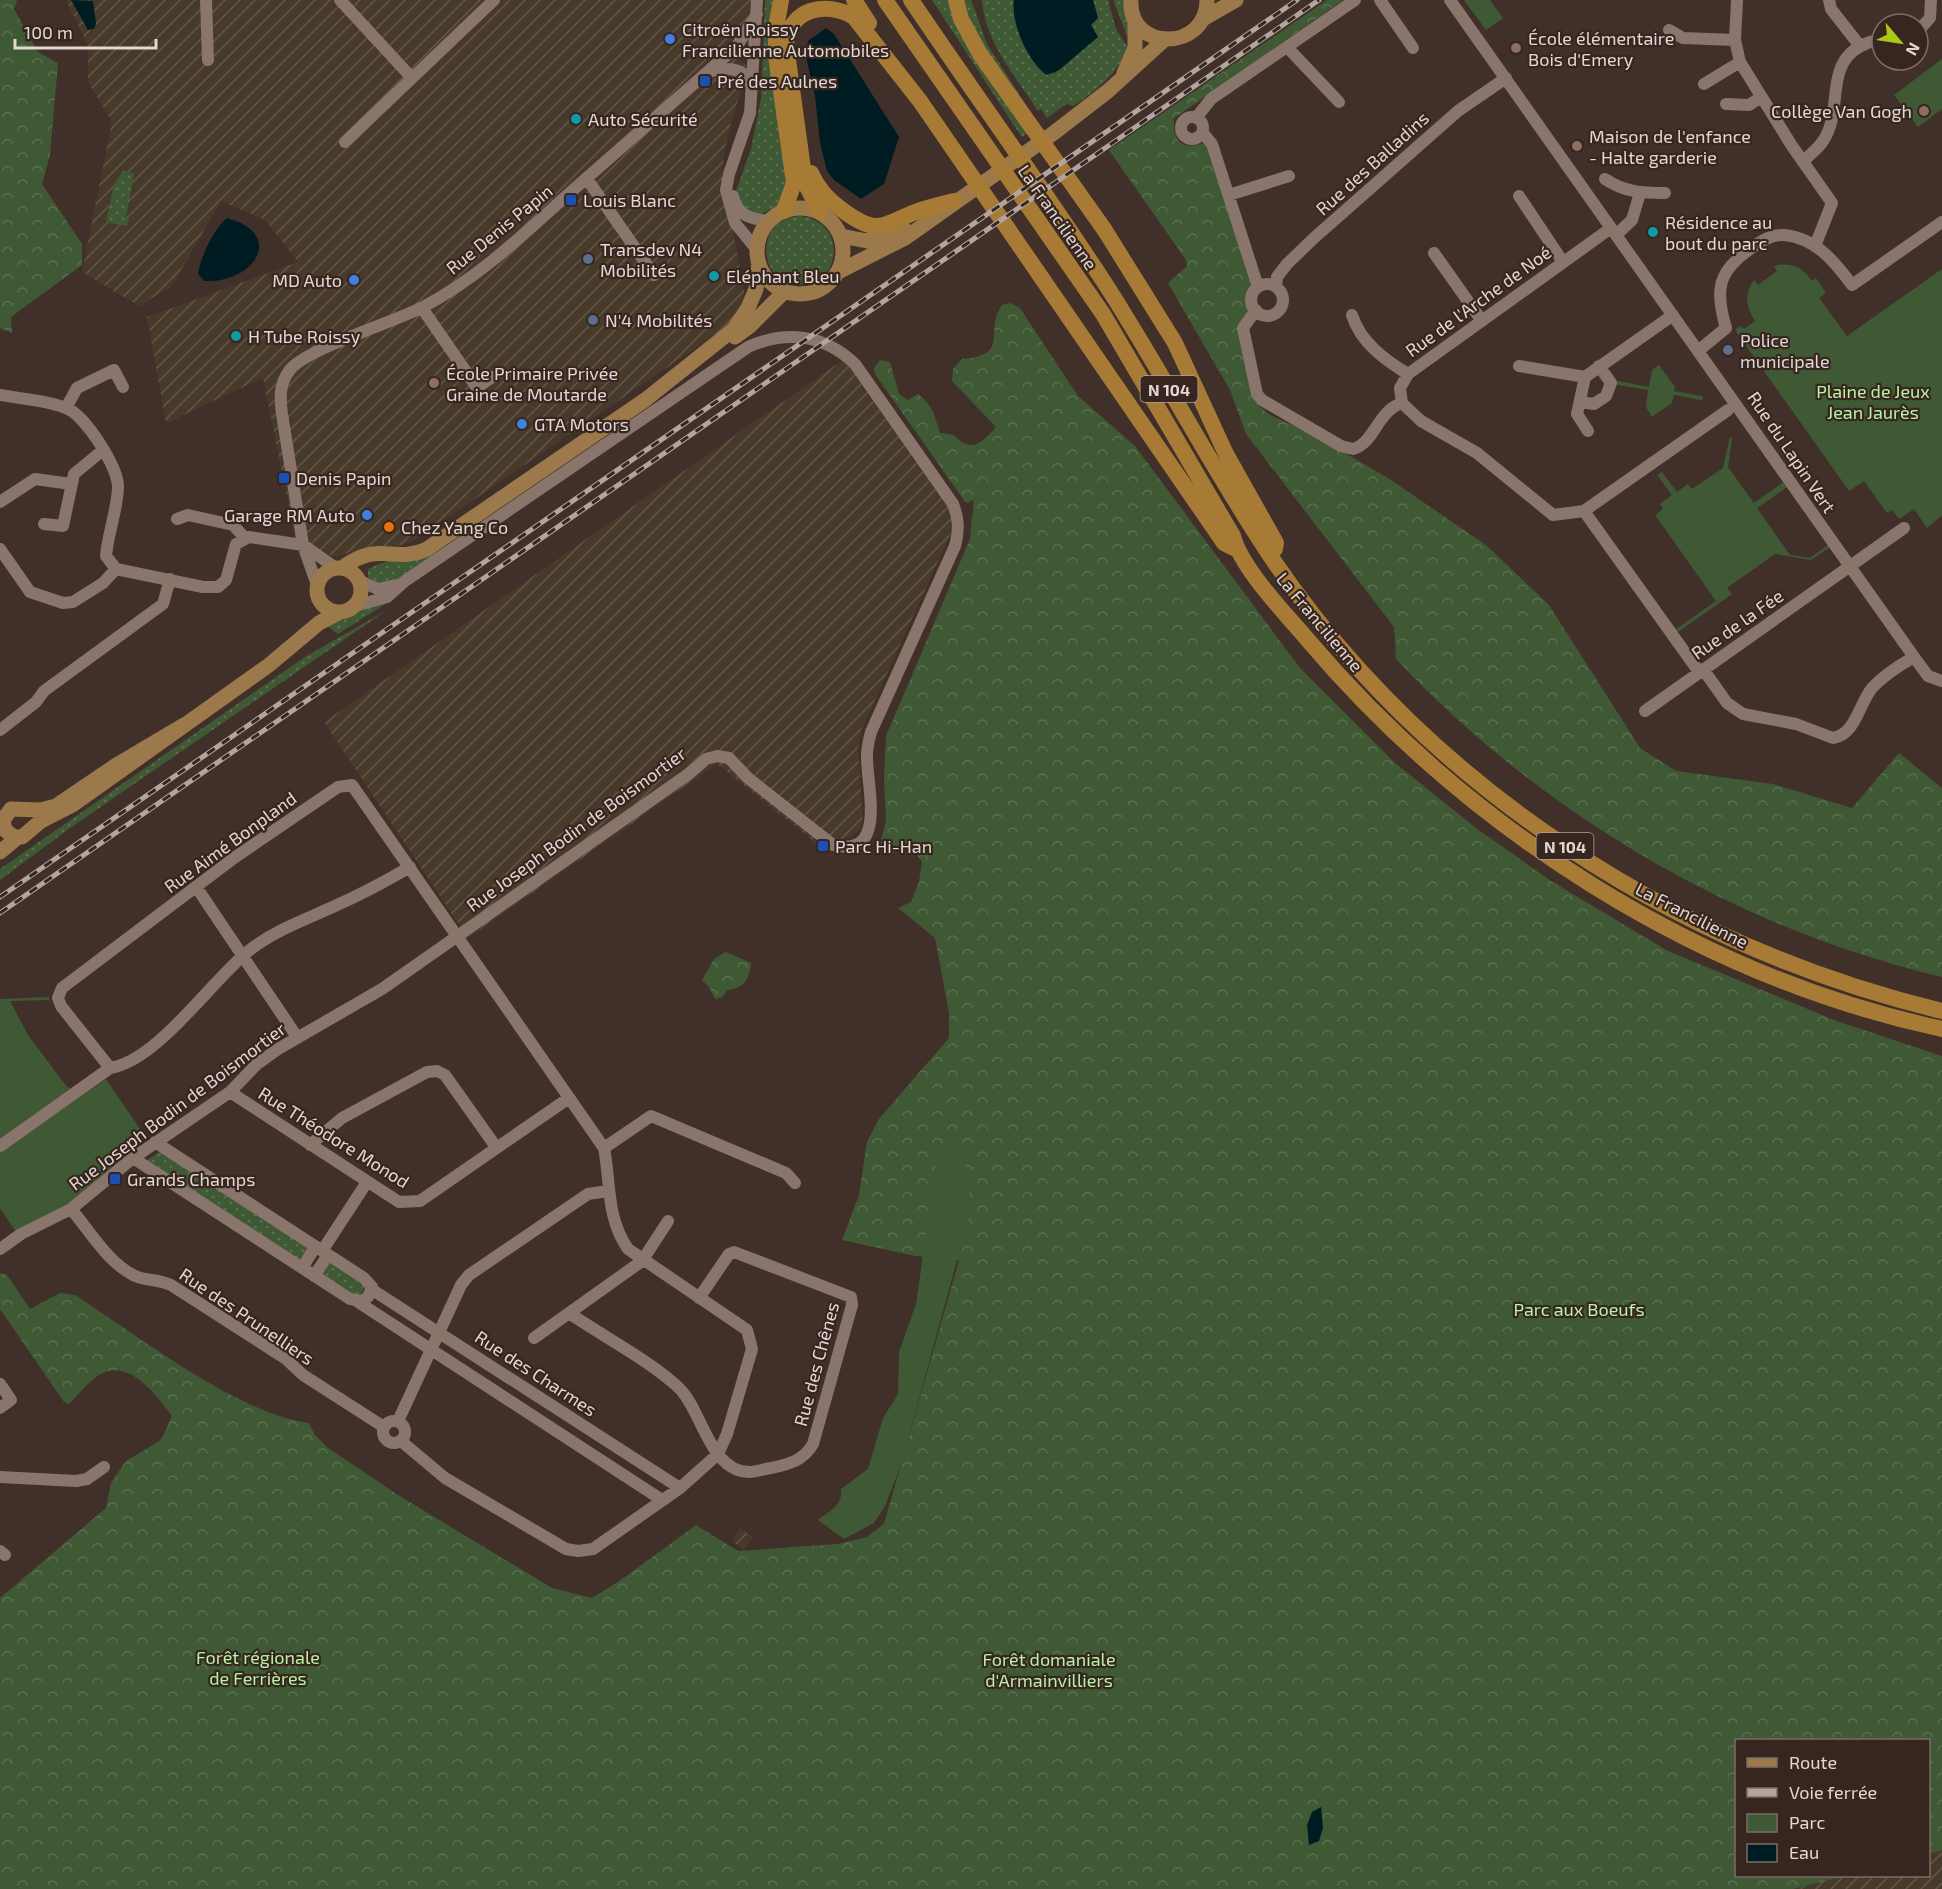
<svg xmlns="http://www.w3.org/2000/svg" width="1942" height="1889" viewBox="0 0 1942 1889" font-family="'Exo 2',sans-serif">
<defs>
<pattern id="industrial-furrows" width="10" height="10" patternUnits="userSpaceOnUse" patternTransform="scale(1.5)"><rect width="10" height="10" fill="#473a2b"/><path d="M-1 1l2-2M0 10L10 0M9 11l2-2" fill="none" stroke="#615649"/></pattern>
<pattern id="grass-dots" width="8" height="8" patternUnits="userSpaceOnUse" patternTransform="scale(1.5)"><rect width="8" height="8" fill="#3f5935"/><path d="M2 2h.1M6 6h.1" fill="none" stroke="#5a7051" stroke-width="1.8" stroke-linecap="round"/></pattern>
<pattern id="forest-crowns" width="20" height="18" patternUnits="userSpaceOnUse" patternTransform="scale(1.5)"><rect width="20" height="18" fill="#3f5935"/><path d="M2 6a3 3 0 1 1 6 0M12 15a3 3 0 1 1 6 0" fill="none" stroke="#5a7051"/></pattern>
</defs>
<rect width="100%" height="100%" fill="#413029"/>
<path fill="url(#industrial-furrows)" d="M66,0H751L752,7L744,29L727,45L748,68L731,123L724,155L722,190L732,224L745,297L732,323L415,540L402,545L368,548L334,557L313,546L293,527L263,378L166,423L147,317L298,262L265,220L221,201L172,286L139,306L82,272L112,122L88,82V46Z
M843,360L859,377L948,507L951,520V533L861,731L858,750L863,824L860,829L852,836L821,847L717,764L468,938L324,722Z
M740,1528L753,1537L744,1550L732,1541Z
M1942,1850V1889H1793L1845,1876H1928L1929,1854Z"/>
<path fill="url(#grass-dots)" d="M765,0H773L790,174L781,204L759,215L745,210L736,191L751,149L761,99Z
M932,0H950L1028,133L1022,137L1011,121Z
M963,0H971L987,44L1039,125C1011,86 976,47 963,0Z
M982,0H1014L1013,5L1054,74L1098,37L1091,25L1098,18L1093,0H1108L1116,29L1128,48C1118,73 1096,91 1073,106L1066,104L1047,118L1041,109L1038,111C1016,77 985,42 982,0Z
M1113,0H1124L1131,37L1127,36Z
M123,171L134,173L126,218L129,219L127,226L106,222L114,184Z
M801,216C831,220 844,251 825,275L821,272L810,279L811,283C758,296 749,218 801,216Z
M436,550L437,552C420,564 389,596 368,577V570C375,562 421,554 436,550Z
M387,603L338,634L323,623C346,618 364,607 387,603Z
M387,610L70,828L0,880V869L305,657Z
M162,1150L309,1245L298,1262L146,1161Z
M330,1259L364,1286L362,1293L355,1297L319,1276Z"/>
<path fill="url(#forest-crowns)" d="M0,0H17L14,9L38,52L58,63L50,155L42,184L82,244V265L11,317L12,333L0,328Z
M1327,0H1343L1173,119C1175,124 1173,128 1175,133C1180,151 1194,145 1207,143L1229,208L1238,205L1262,280L1251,291L1247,315L1259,406L1270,415L1310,433L1388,478L1486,545L1549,605L1640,748L1676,771L1773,784L1852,808L1899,753L1942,788V977C1734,927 1543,815 1396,659L1394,627L1246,434L1230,390L1168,283L1187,266L1186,260L1109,150Z
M1011,303L1020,308L1078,396L1135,446L1300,668L1395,763L1476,828L1551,881L1668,951L1834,1020L1942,1056V1850L1929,1854L1928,1740H1736V1876H1845L1793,1889H0V1598L106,1508L111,1483L126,1461L161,1440L172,1416C157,1395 126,1354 96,1377C87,1384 78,1395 69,1404L64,1402L0,1309V1273L7,1275L30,1309L60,1293L75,1295C137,1335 238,1414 309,1423L315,1435L327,1447L398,1495L552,1588L592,1598L621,1580L696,1525L738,1551L838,1544L867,1537L884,1524L959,1260L915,1256L842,1240L859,1195L867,1142L879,1119L949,1038V1013L935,938L898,908L911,902L919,882L922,862L914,851L905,847L888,855L879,849L886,820L884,779L886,736L970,539L974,500L966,503L875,374L874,368L880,360L890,362L899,394L908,400L918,394C932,404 935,417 940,433L954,435C971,454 982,443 996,427L952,381L953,369L962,359C1012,355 983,332 1002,305Z
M726,952L751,963C750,979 743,989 727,990L723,997L715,999L709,987L702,980L714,959Z"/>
<path fill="#3f5935" d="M1464,0H1490L1503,18L1486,30Z
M1942,59V109L1918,127L1894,95Z
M1778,265C1793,263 1803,268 1812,281L1816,278L1826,293L1819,298L1847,336L1942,269V515L1927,528L1914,509L1899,519L1892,510L1887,513L1864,481L1849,491L1737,333L1736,329L1741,326L1744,329L1755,321C1746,307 1744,294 1754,280L1758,285L1777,271L1774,266Z
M1659,365L1675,387L1674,391L1702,396L1703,399L1701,400L1674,395L1672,403L1652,417L1646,407L1648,390L1612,384L1613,380L1649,387L1652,370Z
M1730,436L1732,439L1728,467L1754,503L1784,482L1787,487L1757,508L1790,555L1810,558L1828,545L1830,547L1811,560L1775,554L1727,588L1732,594L1678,632L1676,629L1716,601L1655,515L1663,509L1660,504L1672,495L1657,475L1662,472L1677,492L1688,484L1692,489L1723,468Z
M49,997V1000L10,1001L28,1035L67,1087L71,1088L0,1139V999Z
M106,1079L146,1138L135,1149L133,1147L123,1155L124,1157L66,1206L16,1232L0,1208V1152Z
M964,1149L971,1209L901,1465L885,1506L874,1523L844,1539L818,1520C829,1511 843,1506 841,1489L868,1469L883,1418L898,1394L899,1352L916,1304L938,1151Z"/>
<path fill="#001c23" d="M71,0L93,1L96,24L94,29L88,30Z
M1014,0H1093L1098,18L1091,25L1098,37L1059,70L1047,75C1029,64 1010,22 1014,0Z
M826,28L834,34L899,137L884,184L861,199L834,180L827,171L820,143L815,96L805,53L808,41Z
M227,218C288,235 252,284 204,281L198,274C200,258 214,228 227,218Z
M1321,1807L1323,1828L1319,1841L1309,1845L1307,1825L1312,1812Z"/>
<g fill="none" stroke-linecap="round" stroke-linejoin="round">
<path stroke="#89756c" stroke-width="12" d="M206,0L208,60
M340,0L412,78
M757,0L750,113L729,174L726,190L735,223L758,251
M1380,0L1413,48
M1450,0L1914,657L1928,676L1942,681
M1737,0L1735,40L1740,62L1792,146L1832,203L1815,246
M1829,0L1831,9L1860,46
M1669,30L1683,38L1735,40
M1918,31L1930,18L1931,0
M1287,47L1339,102
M708,72C726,67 746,66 752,88
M1704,84L1740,62
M1726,104L1749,105L1761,97
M1181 128a11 11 0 1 1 22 0a11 11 0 1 1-22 0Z
M1196,118L1211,99L1355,0
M1203,133L1212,144L1258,287
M345,142L494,0
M1803,162C1809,155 1818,149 1823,141C1847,106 1817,51 1882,39
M587,179L654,275
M1605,179C1624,192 1642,193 1665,193
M1229,195L1289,176
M733,196C737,216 751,219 769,221
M1519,196L1563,262
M1616,235L1632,220L1640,193
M1434,253L1482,321
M1251 300a16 16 0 1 1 32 0a16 16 0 1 1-32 0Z
M1276,286L1277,277L1287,264L1314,238L1458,111L1506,78
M422,308L482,395
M1256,310L1243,328L1257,394L1262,400L1341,446L1353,449C1375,443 1377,411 1402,403L1400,388L1408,374L1611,228
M1352,315C1360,342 1385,360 1408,374
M1698,351L1726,328C1715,291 1717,272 1750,249C1760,242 1771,234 1784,235C1816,238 1835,262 1852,285L1942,222
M1519,366L1585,377
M478,387L492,377
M0,395C21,399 48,400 68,409C86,417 119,468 118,488C117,511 108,533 106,556L116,569L203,587H218L226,580L236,544L249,537L303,545L336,568
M1580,402L1594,404L1606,396L1611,383L1599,366
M1402,403L1421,421L1477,453L1553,515L1584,511
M66,408L77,388L114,370L123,387
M1588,431L1577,414L1585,377L1673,315
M0,502L35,479L71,484
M1584,511L1699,672
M1584,511L1728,410
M177,519L188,515L233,525L245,538
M44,524L63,526L74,474L103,450
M0,549L30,592L63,603L73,602L103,583L116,569
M360,581L378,589L396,585
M317,585L303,545L282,414C280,398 279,385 289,371C304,349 395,322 423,307C480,277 526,232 573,190C628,142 683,94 737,46L757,14
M1703,669L1727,703L1743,714L1796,724L1833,738C1856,734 1859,704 1872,688C1884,675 1898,666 1914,657
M1645,711L1904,528
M0,730L36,702L44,691L163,604L170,579
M197,888L297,1037
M110,1068L61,1006L58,998L62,988L234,858L338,787L352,785L604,1148C611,1184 606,1217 628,1249L747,1330L752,1349L727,1434L718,1454L680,1488L593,1549L578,1551L566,1549L445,1478L401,1441
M230,1092L399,1202L420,1201L569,1098
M310,1145L342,1118L427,1072L437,1071L445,1075L496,1147
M0,1146L110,1068C158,1061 212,979 251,949C277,929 307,919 337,905C362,894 386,881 410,867
M604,1148L651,1116L786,1173L795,1183
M133,1158L350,1299L362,1301L368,1297L372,1287L364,1278L155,1142
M71,1209C90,1231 108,1263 135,1276C147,1281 159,1279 171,1285L286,1359L303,1375L384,1427
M0,1249L21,1234L71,1209L133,1158L230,1092L257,1064L278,1049L382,989L690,773L706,759L717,756L729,758L748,778L833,845C889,859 866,785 867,755C867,747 869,740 871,732L955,546C959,530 959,519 953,504L855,364C824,334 786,330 748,347L405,581L387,597L355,606
M322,1251L367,1182
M302,1268L315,1247
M314,1276L328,1255
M371,1289L680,1488
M355,1300L662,1500
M569,1313C601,1335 652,1362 679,1388C702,1410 710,1472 749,1472C756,1472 764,1469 771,1468C789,1464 803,1461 813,1444L852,1305L851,1297L734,1252L729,1254L699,1298
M534,1338L642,1261L668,1221
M0,1384L11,1400L0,1408
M383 1432a11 11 0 1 1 22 0a11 11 0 1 1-22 0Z
M398,1421L461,1285L469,1275L588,1194L608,1191
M0,1477L76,1481L87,1479L104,1467
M0,1551L5,1555"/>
<path stroke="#9b794b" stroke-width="15" d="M1131,0C1128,52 1207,52 1207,0
M1203,19L1236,0
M1124,73L1135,48V21
M757 251a43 43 0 1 1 86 0a43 43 0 1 1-86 0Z
M841,236L867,241L904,229
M838,272L905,238L1055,132L1108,91L1163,41
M735,337L750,326L785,291
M317 590a22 22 0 1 1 44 0a22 22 0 1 1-44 0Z
M342,568C378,540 395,564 427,549L645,400L734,329L748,308L756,289L759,263
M184,725L115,766L56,806L40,810L11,809L3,820L5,830L14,837H22L41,821L74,804L269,665L319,623L338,613
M0,852L18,837"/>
<path stroke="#a77b35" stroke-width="16" d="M781,0L776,28V56L794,183L784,211
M854,0L869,23
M885,0L1103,314L1233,536C1241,568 1285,613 1307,639C1468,829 1696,976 1942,1029
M911,0C975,95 1043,188 1106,285C1164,375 1213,471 1273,560C1428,787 1676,947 1942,1011
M956,0L961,19L980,54L1104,229L1175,343L1226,454L1276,543L1275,549
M811,173C818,189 827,199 841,209C878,237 881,225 918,211C929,207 942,204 954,201
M820,212L805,183L786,45C789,9 825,0 854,17L920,101L1224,543L1236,549"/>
<g stroke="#b2a5a0" stroke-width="5">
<path id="rail" d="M0,897L1297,0
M0,913L1319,0"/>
</g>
<use href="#rail" stroke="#37261f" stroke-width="3" stroke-dasharray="9" stroke-linecap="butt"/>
</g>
<g fill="#3f7fe0" stroke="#37261f" stroke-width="2">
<circle cx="670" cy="39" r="6"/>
<circle cx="354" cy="280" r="6"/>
<circle cx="522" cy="424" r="6"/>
<circle cx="367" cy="515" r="6"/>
</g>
<g fill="#8d6e63" stroke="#37261f" stroke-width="2">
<circle cx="1516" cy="48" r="6"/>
<circle cx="1924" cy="111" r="6"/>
<circle cx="1577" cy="146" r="6"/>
<circle cx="434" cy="383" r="6"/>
</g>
<g fill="#1a4fb4" stroke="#37261f" stroke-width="2">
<rect x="699" y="75" width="12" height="12" rx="3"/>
<rect x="565" y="194" width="12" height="12" rx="3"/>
<rect x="278" y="472" width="12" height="12" rx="3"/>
<rect x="817" y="840" width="12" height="12" rx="3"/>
<rect x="109" y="1173" width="12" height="12" rx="3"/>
</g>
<g fill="#0f9aa8" stroke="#37261f" stroke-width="2">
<circle cx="576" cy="119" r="6"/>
<circle cx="1653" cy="232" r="6"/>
<circle cx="714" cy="276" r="6"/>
<circle cx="236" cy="336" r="6"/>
</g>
<g fill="#5c6f8a" stroke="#37261f" stroke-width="2">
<circle cx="588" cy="259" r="6"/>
<circle cx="593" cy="320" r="6"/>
<circle cx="1728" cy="350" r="6"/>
</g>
<circle fill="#e8710a" stroke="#37261f" stroke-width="2" cx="389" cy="527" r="6"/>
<g text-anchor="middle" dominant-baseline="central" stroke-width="4.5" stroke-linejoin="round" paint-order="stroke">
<g fill="#37261f" stroke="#afa29c" stroke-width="1.5">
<rect x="1140.5" y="376" width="57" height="26" rx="4.5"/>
<rect x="1536.5" y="833" width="57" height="26" rx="4.5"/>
</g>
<g font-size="16" font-weight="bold" fill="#e2d7d2">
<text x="1169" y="389">N 104</text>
<text x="1565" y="846">N 104</text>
</g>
<g font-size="18" fill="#e2d7d2" stroke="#37261f" text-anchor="start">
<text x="682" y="29">Citroën Roissy<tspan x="682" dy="21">Francilienne Automobiles</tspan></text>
<text x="1528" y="38">École élémentaire<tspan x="1528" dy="21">Bois d'Emery</tspan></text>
<text x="717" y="81">Pré des Aulnes</text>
<text x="1912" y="111" text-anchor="end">Collège Van Gogh</text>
<text x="588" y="119">Auto Sécurité</text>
<text x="1589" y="136">Maison de l'enfance<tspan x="1589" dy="21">- Halte garderie</tspan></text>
<text x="583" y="200">Louis Blanc</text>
<text x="1665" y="222">Résidence au<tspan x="1665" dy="21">bout du parc</tspan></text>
<text x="600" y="249">Transdev N4<tspan x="600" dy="21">Mobilités</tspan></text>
<text x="726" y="276">Eléphant Bleu</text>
<text x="342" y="280" text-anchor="end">MD Auto</text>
<text x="605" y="320">N'4 Mobilités</text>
<text x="248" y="336">H Tube Roissy</text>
<text x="1740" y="340">Police<tspan x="1740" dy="21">municipale</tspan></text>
<text x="446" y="373">École Primaire Privée<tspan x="446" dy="21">Graine de Moutarde</tspan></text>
<text x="534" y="424">GTA Motors</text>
<text x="296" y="478">Denis Papin</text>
<text x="355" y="515" text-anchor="end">Garage RM Auto</text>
<text x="401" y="527">Chez Yang Co</text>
<text x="835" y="846">Parc Hi-Han</text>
<text x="127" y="1179">Grands Champs</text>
</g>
<g font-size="18" fill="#e2d7d2" stroke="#37261f">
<text transform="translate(1372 163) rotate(-42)">Rue des Balladins</text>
<text transform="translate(1058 217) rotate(55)">La Francilienne</text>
<text transform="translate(499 229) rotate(-39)">Rue Denis Papin</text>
<text transform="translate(1478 301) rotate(-36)">Rue de l'Arche de Noé</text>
<text transform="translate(1792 452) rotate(56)">Rue du Lapin Vert</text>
<text transform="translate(1320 622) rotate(50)">La Francilienne</text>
<text transform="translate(1737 624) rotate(-35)">Rue de la Fée</text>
<text transform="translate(576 829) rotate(-36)">Rue Joseph Bodin de Boismortier</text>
<text transform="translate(230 842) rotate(-36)">Rue Aimé Bonpland</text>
<text transform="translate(1692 915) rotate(27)">La Francilienne</text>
<text transform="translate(177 1106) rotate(-37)">Rue Joseph Bodin de Boismortier</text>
<text transform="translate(334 1137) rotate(32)">Rue Théodore Monod</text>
<text transform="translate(247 1316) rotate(34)">Rue des Prunelliers</text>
<text transform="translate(816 1364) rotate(-75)">Rue des Chênes</text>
<text transform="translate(536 1373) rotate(33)">Rue des Charmes</text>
</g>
<g font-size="18" fill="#b6f4a1" stroke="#37261f">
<text x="1873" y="391">Plaine de Jeux<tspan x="1873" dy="21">Jean Jaurès</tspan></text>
<text x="1579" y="1309">Parc aux Boeufs</text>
<text x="258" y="1657">Forêt régionale<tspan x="258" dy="21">de Ferrières</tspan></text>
<text x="1049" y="1659">Forêt domaniale<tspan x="1049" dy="21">d'Armainvilliers</tspan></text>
</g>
</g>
<rect x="1735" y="1739" width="195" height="138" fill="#37261f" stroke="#7b6d67" stroke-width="1.5"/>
<rect x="1747" y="1758" width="30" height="9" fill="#9b794b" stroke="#7b6d67" stroke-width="1.5"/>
<text x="1789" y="1769" font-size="18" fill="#e2d7d2">Route</text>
<rect x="1747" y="1788" width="30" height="9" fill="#b2a5a0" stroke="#7b6d67" stroke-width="1.5"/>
<text x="1789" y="1799" font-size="18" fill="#e2d7d2">Voie ferrée</text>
<rect x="1747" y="1814" width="30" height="18" fill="#3f5935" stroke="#7b6d67" stroke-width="1.5"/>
<text x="1789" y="1829" font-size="18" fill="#e2d7d2">Parc</text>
<rect x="1747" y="1844" width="30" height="18" fill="#001c23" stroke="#7b6d67" stroke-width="1.5"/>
<text x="1789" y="1859" font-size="18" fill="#e2d7d2">Eau</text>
<g transform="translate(1900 42) rotate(119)"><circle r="28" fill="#37261f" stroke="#7b6d67" stroke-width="1.5"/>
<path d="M0-4.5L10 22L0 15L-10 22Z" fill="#abc615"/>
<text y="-9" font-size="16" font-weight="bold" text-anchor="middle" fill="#e2d7d2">N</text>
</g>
<path d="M15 39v9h141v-9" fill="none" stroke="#e2d7d2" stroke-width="3"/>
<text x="24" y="39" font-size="18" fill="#e2d7d2" stroke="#37261f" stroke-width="4.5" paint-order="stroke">100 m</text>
</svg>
